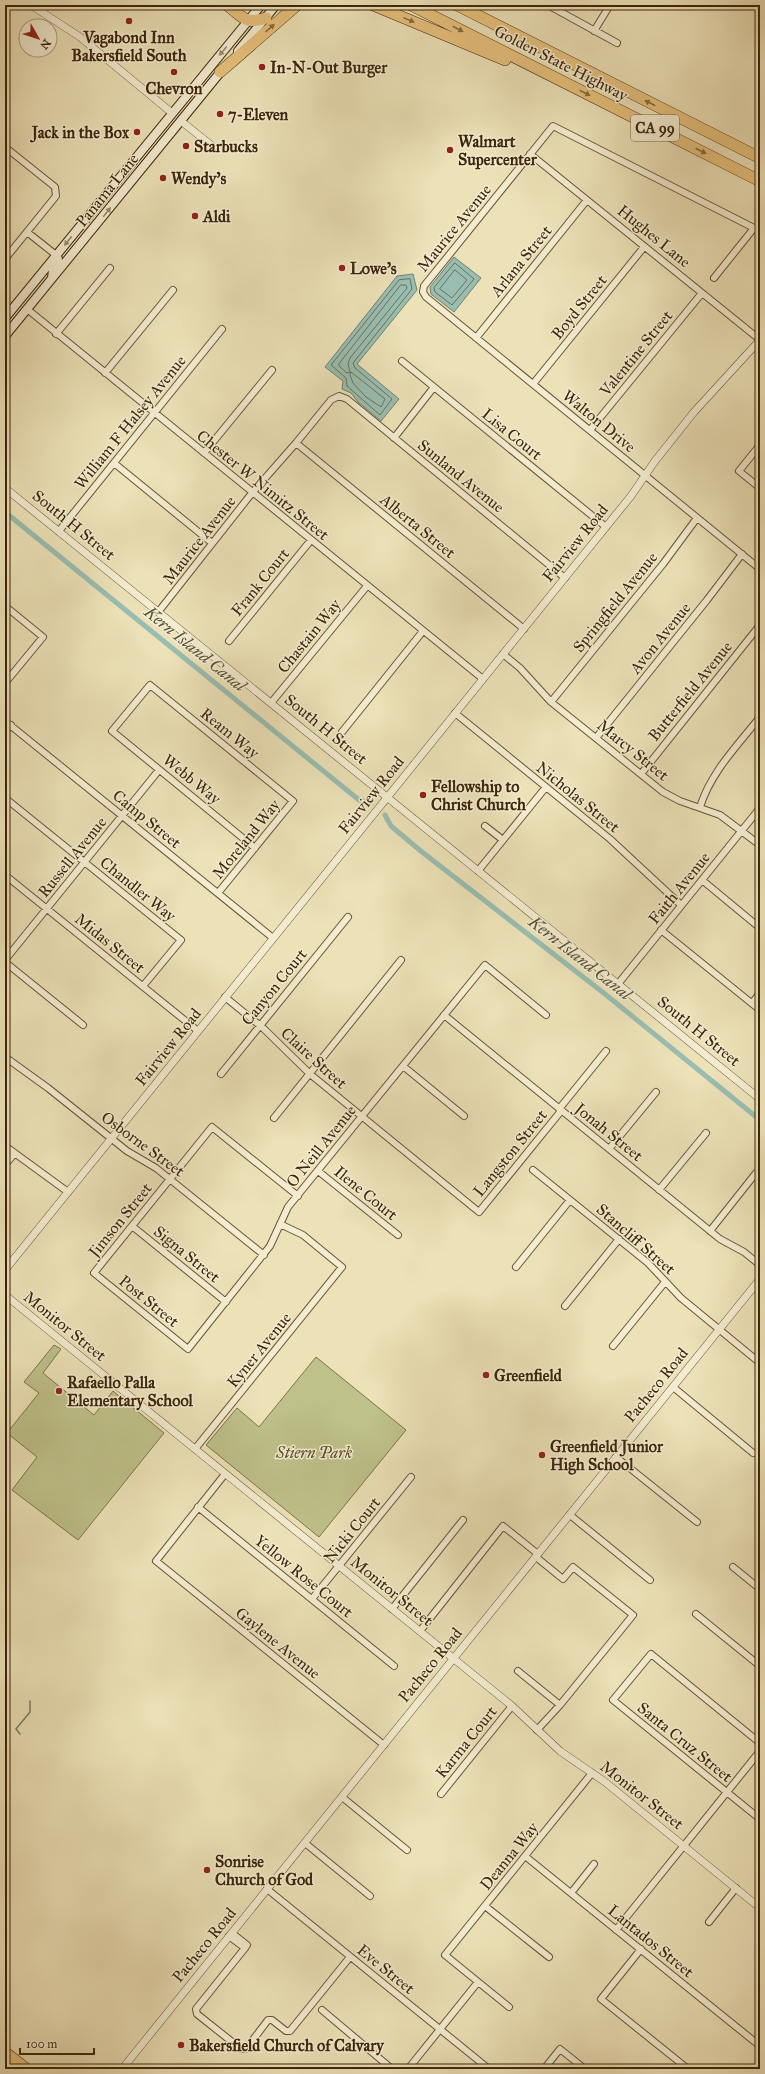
<svg xmlns="http://www.w3.org/2000/svg" width="765" height="2074" viewBox="0 0 765 2074" font-family="'IM FELL Great Primer',serif">
<rect width="100%" height="100%" fill="#ece1b7"/>
<filter id="stains"><feTurbulence type="fractalNoise" baseFrequency=".005" numOctaves="4"/><feColorMatrix values="0 0 0 0 .2 0 0 0 0 .09 0 0 0 0 .02 0 0 0 .5 -.17"/></filter>
<radialGradient id="worn" r=".72"><stop offset=".6" stop-color="#630" stop-opacity="0"/><stop offset="1" stop-color="#630" stop-opacity=".3"/></radialGradient>
<path fill="#bec18a" stroke="#7d734a" d="M54,1345L61,1349L43,1373L94,1415L113,1391L164,1433L78,1540L12,1490L37,1457L7,1433L39,1393L24,1382Z
M316,1357L406,1430L319,1537L206,1445L237,1408L259,1427Z"/>
<path fill="#99bdb0" stroke="#74806e" d="M454,257L481,278L454,312L431,294L430,287Z
M413,274L417,290L357,364L399,399L381,421L358,402L351,393L342,389L343,381L325,367L397,276Z"/>
<g fill="none" stroke-linecap="round" stroke-linejoin="round">
<path stroke="#6a715d" stroke-width="1" d="M455,263L474,279L452,305L435,292L434,288Z
M455,270L467,280L452,298L440,289Z
M410,279L412,289L353,363L355,368L392,399L380,415L347,386L346,378L331,365L399,280Z
M401,285H406L407,288L350,358L348,364L350,372L347,373L339,366V364Z
M351,372L385,399L381,407L366,397L353,383L350,375Z"/>
<path stroke="#74806e" stroke-width="1.5" d="M20,1734L16,1729L30,1712V1701"/>
<path stroke="#99bdb0" stroke-width="5" d="M5,512L359,800L370,803
M385,815L391,826L422,852L605,994L760,1120"/>
<g stroke="#685435" stroke-width="8">
<path id="minor" d="M548,5L617,43
M594,31L610,5
M5,147L55,187L56,196L5,259
M530,154L759,339L760,338
M760,231L553,126L424,286L423,292L426,297L760,569
M27,232L56,255
M714,278L754,228
M27,309L483,679
M56,334L110,268
M476,338L587,200
M402,361L606,527
M105,373L173,290
M533,384L644,247
M590,430L702,293
M394,438L434,387
M296,443L524,629
M760,445L739,471L760,488
M204,453L272,370
M114,463L212,543
M59,531L222,329
M5,606L43,637L5,683
M159,611L252,493L296,443L331,400L339,396L347,399L565,578
M229,641L311,540
M503,654L520,668L551,702L663,792L680,801L720,815L760,845
M551,702L663,564L697,518
M271,703L367,586
M455,713L610,839L681,905
M5,721L273,938
M5,732L11,725
M342,732L423,631
M596,738L707,600L742,554
M641,774L760,625
M5,798L181,940L143,986
M700,807C711,772 737,746 760,717
M485,826L503,840
M478,871L546,787
M5,875L198,1031
M702,880L760,928
M218,893L293,801L150,685L112,731L255,848
M661,930L760,1010
M5,960L159,770
M5,962L83,1025
M618,984L760,808
M225,997L263,1028L310,1074L479,1212L561,1111
M752,1003L760,993
M444,1015L720,1239L744,1252L760,1265
M5,1057L48,1088L127,1151L156,1168L264,1255
M403,1066L464,1116
M221,1074L348,917
M559,1109L606,1051
M274,1118L401,960
M5,1146L68,1192
M609,1149L656,1092
M5,1165L14,1154
M533,1170L648,1263L681,1298L760,1363
M318,1171L398,1235
M659,1190L706,1133
M298,1196L212,1127L94,1273L188,1349L270,1246L288,1207L485,965L546,1015
M132,1226L226,1302
M710,1231L756,1173
M516,1267L570,1200
M565,1306L619,1239
M613,1346L665,1282
M673,1387L753,1453
M195,1449L342,1267L303,1235L280,1224
M616,1457L697,1522
M225,1474L156,1561L384,1745
M198,1507L394,1666
M570,1515L650,1580
M733,1567L760,1589
M312,1599L411,1477
M392,1609L463,1520
M696,1614L760,1666
M420,1631L503,1526L538,1554
M518,1671L560,1705L633,1615L573,1567L563,1579L536,1557
M537,1730L560,1705
M760,1743L651,1654L613,1700L760,1819
M441,1794L512,1706
M342,1797L407,1850
M305,1843L370,1896
M525,1856L760,2046
M267,1889L489,2069
M571,1893L594,1864
M485,1906L549,1957
M709,1922L736,1888
M616,1930L760,1751
M229,1936L245,1948L247,1945L232,1933
M245,1948L196,2009L197,2014L241,2049H246L268,2020H272L286,2031H290L350,1957
M641,1949L601,1999L688,2069
M509,2007L445,1955L592,1773
M322,2010L392,2069
M408,2069L478,1982
M544,2069L560,2049L585,2069"/>
</g>
<g stroke="#685435" stroke-width="8">
<path id="tertiary" d="M31,5L80,37L172,113
M181,121L216,149
M5,488L760,1099
M5,1270L631,496L655,461L694,412L760,340
M5,1295L512,1706L560,1751L605,1782L760,1908
M122,2069L760,1279"/>
</g>
<g stroke="#3c250a" stroke-width="10">
<path id="secondary" d="M238,51L276,5
M52,278L53,270L58,259L56,255
M5,318L261,5
M5,336L223,69"/>
</g>
<g stroke="#3c250a" stroke-width="10">
<path id="primary" d="M5,2051L28,2069
M5,2062L13,2069"/>
</g>
<g stroke="#3c250a" stroke-width="12">
<path id="motorway" d="M227,5C243,17 245,25 266,18
M373,5L505,60
M411,5L760,181
M457,5L760,158
M220,72L297,5"/>
</g>
<use href="#minor" stroke="#f3ecd0" stroke-width="6"/>
<use href="#tertiary" stroke="#f3ecd0" stroke-width="7"/>
<use href="#secondary" stroke="#f3ecd0" stroke-width="8"/>
<use href="#primary" stroke="#e6c07c" stroke-width="9"/>
<use href="#motorway" stroke="#e6c07c" stroke-width="11"/>
</g>
<defs><path id="oneway-solid" d="M-6-.8H1V-3.2L6.5 0L1 3.2V.8H-6Z"/></defs>
<g fill="#886b3d">
<use href="#oneway-solid" transform="translate(409 20) rotate(22)"/>
<use href="#oneway-solid" transform="translate(270 28) rotate(-42)"/>
<use href="#oneway-solid" transform="translate(458 29) rotate(27)"/>
<use href="#oneway-solid" transform="translate(585 93) rotate(27)"/>
<use href="#oneway-solid" transform="translate(650 103) rotate(-153)"/>
<use href="#oneway-solid" transform="translate(701 151) rotate(27)"/>
</g>
<g fill="#98886d">
<use href="#oneway-solid" transform="translate(223 51) rotate(130)"/>
<use href="#oneway-solid" transform="translate(107 212) rotate(-51)"/>
<use href="#oneway-solid" transform="translate(68 241) rotate(129)"/>
</g>
<g fill="#8f2418" stroke="#f3ecd0" stroke-width="1.5">
<circle cx="129" cy="21" r="4"/>
<circle cx="262" cy="67" r="4"/>
<circle cx="174" cy="72" r="4"/>
<circle cx="220" cy="114" r="4"/>
<circle cx="137" cy="132" r="4"/>
<circle cx="186" cy="146" r="4"/>
<circle cx="450" cy="150" r="4"/>
<circle cx="163" cy="178" r="4"/>
<circle cx="195" cy="216" r="4"/>
<circle cx="342" cy="268" r="4"/>
<circle cx="423" cy="795" r="4"/>
<circle cx="486" cy="1375" r="4"/>
<circle cx="59" cy="1391" r="4"/>
<circle cx="542" cy="1455" r="4"/>
<circle cx="207" cy="1870" r="4"/>
<circle cx="181" cy="2045" r="4"/>
</g>
<g text-anchor="middle" dominant-baseline="central" stroke-width="3" stroke-linejoin="round" paint-order="stroke">
<rect fill="#f3ecd0" stroke="#736145" stroke-width="1" x="631" y="115" width="48" height="26" rx="3"/>
<g font-size="15" font-weight="bold" fill="#3c250a">
<text x="655" y="128">CA 99</text>
</g>
<g font-size="16" font-weight="bold" fill="#3c250a" stroke="#f3ecd0" text-anchor="start">
<text x="129" y="37" text-anchor="middle">Vagabond Inn<tspan x="129" dy="18">Bakersfield South</tspan></text>
<text x="270" y="67">In-N-Out Burger</text>
<text x="174" y="88" text-anchor="middle">Chevron</text>
<text x="228" y="114">7-Eleven</text>
<text x="129" y="132" text-anchor="end">Jack in the Box</text>
<text x="458" y="141">Walmart<tspan x="458" dy="18">Supercenter</tspan></text>
<text x="194" y="146">Starbucks</text>
<text x="171" y="178">Wendy's</text>
<text x="203" y="216">Aldi</text>
<text x="350" y="268">Lowe's</text>
<text x="431" y="786">Fellowship to<tspan x="431" dy="18">Christ Church</tspan></text>
<text x="494" y="1375">Greenfield</text>
<text x="67" y="1382">Rafaello Palla<tspan x="67" dy="18">Elementary School</tspan></text>
<text x="550" y="1446">Greenfield Junior<tspan x="550" dy="18">High School</tspan></text>
<text x="215" y="1861">Sonrise<tspan x="215" dy="18">Church of God</tspan></text>
<text x="189" y="2045">Bakersfield Church of Calvary</text>
</g>
<g font-size="16" fill="#3c250a" stroke="#f3ecd0">
<text transform="translate(561 63) rotate(27)">Golden State Highway</text>
<text transform="translate(107 190) rotate(-51)">Panama Lane</text>
<text transform="translate(454 228) rotate(-51)">Maurice Avenue</text>
<text transform="translate(654 236) rotate(39)">Hughes Lane</text>
<text transform="translate(521 261) rotate(-51)">Arlana Street</text>
<text transform="translate(579 307) rotate(-51)">Boyd Street</text>
<text transform="translate(636 353) rotate(-51)">Valentine Street</text>
<text transform="translate(599 421) rotate(39)">Walton Drive</text>
<text transform="translate(130 422) rotate(-51)">William F Halsey Avenue</text>
<text transform="translate(512 434) rotate(39)">Lisa Court</text>
<text transform="translate(461 476) rotate(39)">Sunland Avenue</text>
<text transform="translate(263 485) rotate(39)">Chester W Nimitz Street</text>
<text transform="translate(74 525) rotate(39)">South H Street</text>
<text transform="translate(418 526) rotate(39)">Alberta Street</text>
<text transform="translate(199 540) rotate(-52)">Maurice Avenue</text>
<text transform="translate(575 543) rotate(-51)">Fairview Road</text>
<text transform="translate(260 582) rotate(-51)">Frank Court</text>
<text transform="translate(615 602) rotate(-51)">Springfield Avenue</text>
<text transform="translate(309 636) rotate(-51)">Chastain Way</text>
<text transform="translate(660 638) rotate(-51)">Avon Avenue</text>
<text transform="translate(690 691) rotate(-51)">Butterfield Avenue</text>
<text transform="translate(326 729) rotate(39)">South H Street</text>
<text transform="translate(230 733) rotate(39)">Ream Way</text>
<text transform="translate(633 750) rotate(39)">Marcy Street</text>
<text transform="translate(192 779) rotate(39)">Webb Way</text>
<text transform="translate(371 795) rotate(-51)">Fairview Road</text>
<text transform="translate(578 797) rotate(39)">Nicholas Street</text>
<text transform="translate(147 819) rotate(39)">Camp Street</text>
<text transform="translate(246 839) rotate(-51)">Moreland Way</text>
<text transform="translate(72 857) rotate(-51)">Russell Avenue</text>
<text transform="translate(679 888) rotate(-51)">Faith Avenue</text>
<text transform="translate(138 889) rotate(39)">Chandler Way</text>
<text transform="translate(110 943) rotate(39)">Midas Street</text>
<text transform="translate(274 987) rotate(-51)">Canyon Court</text>
<text transform="translate(699 1031) rotate(39)">South H Street</text>
<text transform="translate(168 1047) rotate(-51)">Fairview Road</text>
<text transform="translate(314 1058) rotate(42)">Claire Street</text>
<text transform="translate(609 1132) rotate(39)">Jonah Street</text>
<text transform="translate(143 1144) rotate(36)">Osborne Street</text>
<text transform="translate(321 1146) rotate(-51)">O Neill Avenue</text>
<text transform="translate(510 1153) rotate(-51)">Langston Street</text>
<text transform="translate(366 1193) rotate(39)">Ilene Court</text>
<text transform="translate(120 1220) rotate(-51)">Jimson Street</text>
<text transform="translate(636 1239) rotate(41)">Stancliff Street</text>
<text transform="translate(187 1254) rotate(39)">Signa Street</text>
<text transform="translate(149 1301) rotate(39)">Post Street</text>
<text transform="translate(65 1326) rotate(39)">Monitor Street</text>
<text transform="translate(259 1350) rotate(-51)">Kyner Avenue</text>
<text transform="translate(656 1385) rotate(-51)">Pacheco Road</text>
<text transform="translate(352 1530) rotate(-51)">Nicki Court</text>
<text transform="translate(304 1576) rotate(39)">Yellow Rose Court</text>
<text transform="translate(392 1591) rotate(39)">Monitor Street</text>
<text transform="translate(278 1643) rotate(39)">Gaylene Avenue</text>
<text transform="translate(430 1665) rotate(-51)">Pacheco Road</text>
<text transform="translate(466 1742) rotate(-51)">Karma Court</text>
<text transform="translate(685 1742) rotate(39)">Santa Cruz Street</text>
<text transform="translate(642 1795) rotate(38)">Monitor Street</text>
<text transform="translate(509 1856) rotate(-51)">Deanna Way</text>
<text transform="translate(651 1941) rotate(39)">Lantados Street</text>
<text transform="translate(204 1945) rotate(-51)">Pacheco Road</text>
<text transform="translate(386 1969) rotate(39)">Eve Street</text>
</g>
<g font-size="16" font-style="italic" fill="#5c4c2a" stroke="#f3ecd0">
<text x="314" y="1452">Stiern Park</text>
</g>
<g font-size="17" font-style="italic" fill="#58533c" stroke="#f3ecd0">
<text transform="translate(195 649) rotate(39)">Kern Island Canal</text>
<text transform="translate(580 958) rotate(38)">Kern Island Canal</text>
</g>
</g>
<rect width="765" height="2074" fill="none" stroke="#ece1b7" stroke-width="20"/>
<rect x="6" y="6" width="753" height="2062" fill="none" stroke="#3c250a" stroke-width="2"/>
<rect x="10" y="10" width="745" height="2054" fill="none" stroke="#3c250a"/>
<g transform="translate(38 38) rotate(129)"><circle r="19" fill="#f3ecd0" stroke="#aa9c81"/>
<path d="M0-3L7 15L0 10L-7 15Z" fill="#8f2418"/>
<text y="-6" font-size="11" font-weight="bold" text-anchor="middle" fill="#3c250a">N</text>
</g>
<path d="M20 2048v6h74v-6" fill="none" stroke="#3c250a" stroke-width="2"/>
<text x="26" y="2048" font-size="12" fill="#3c250a" stroke="#f3ecd0" stroke-width="3" paint-order="stroke">100 m</text>
<rect width="100%" height="100%" filter="url(#stains)"/>
<rect width="100%" height="100%" fill="url(#worn)"/>
</svg>
